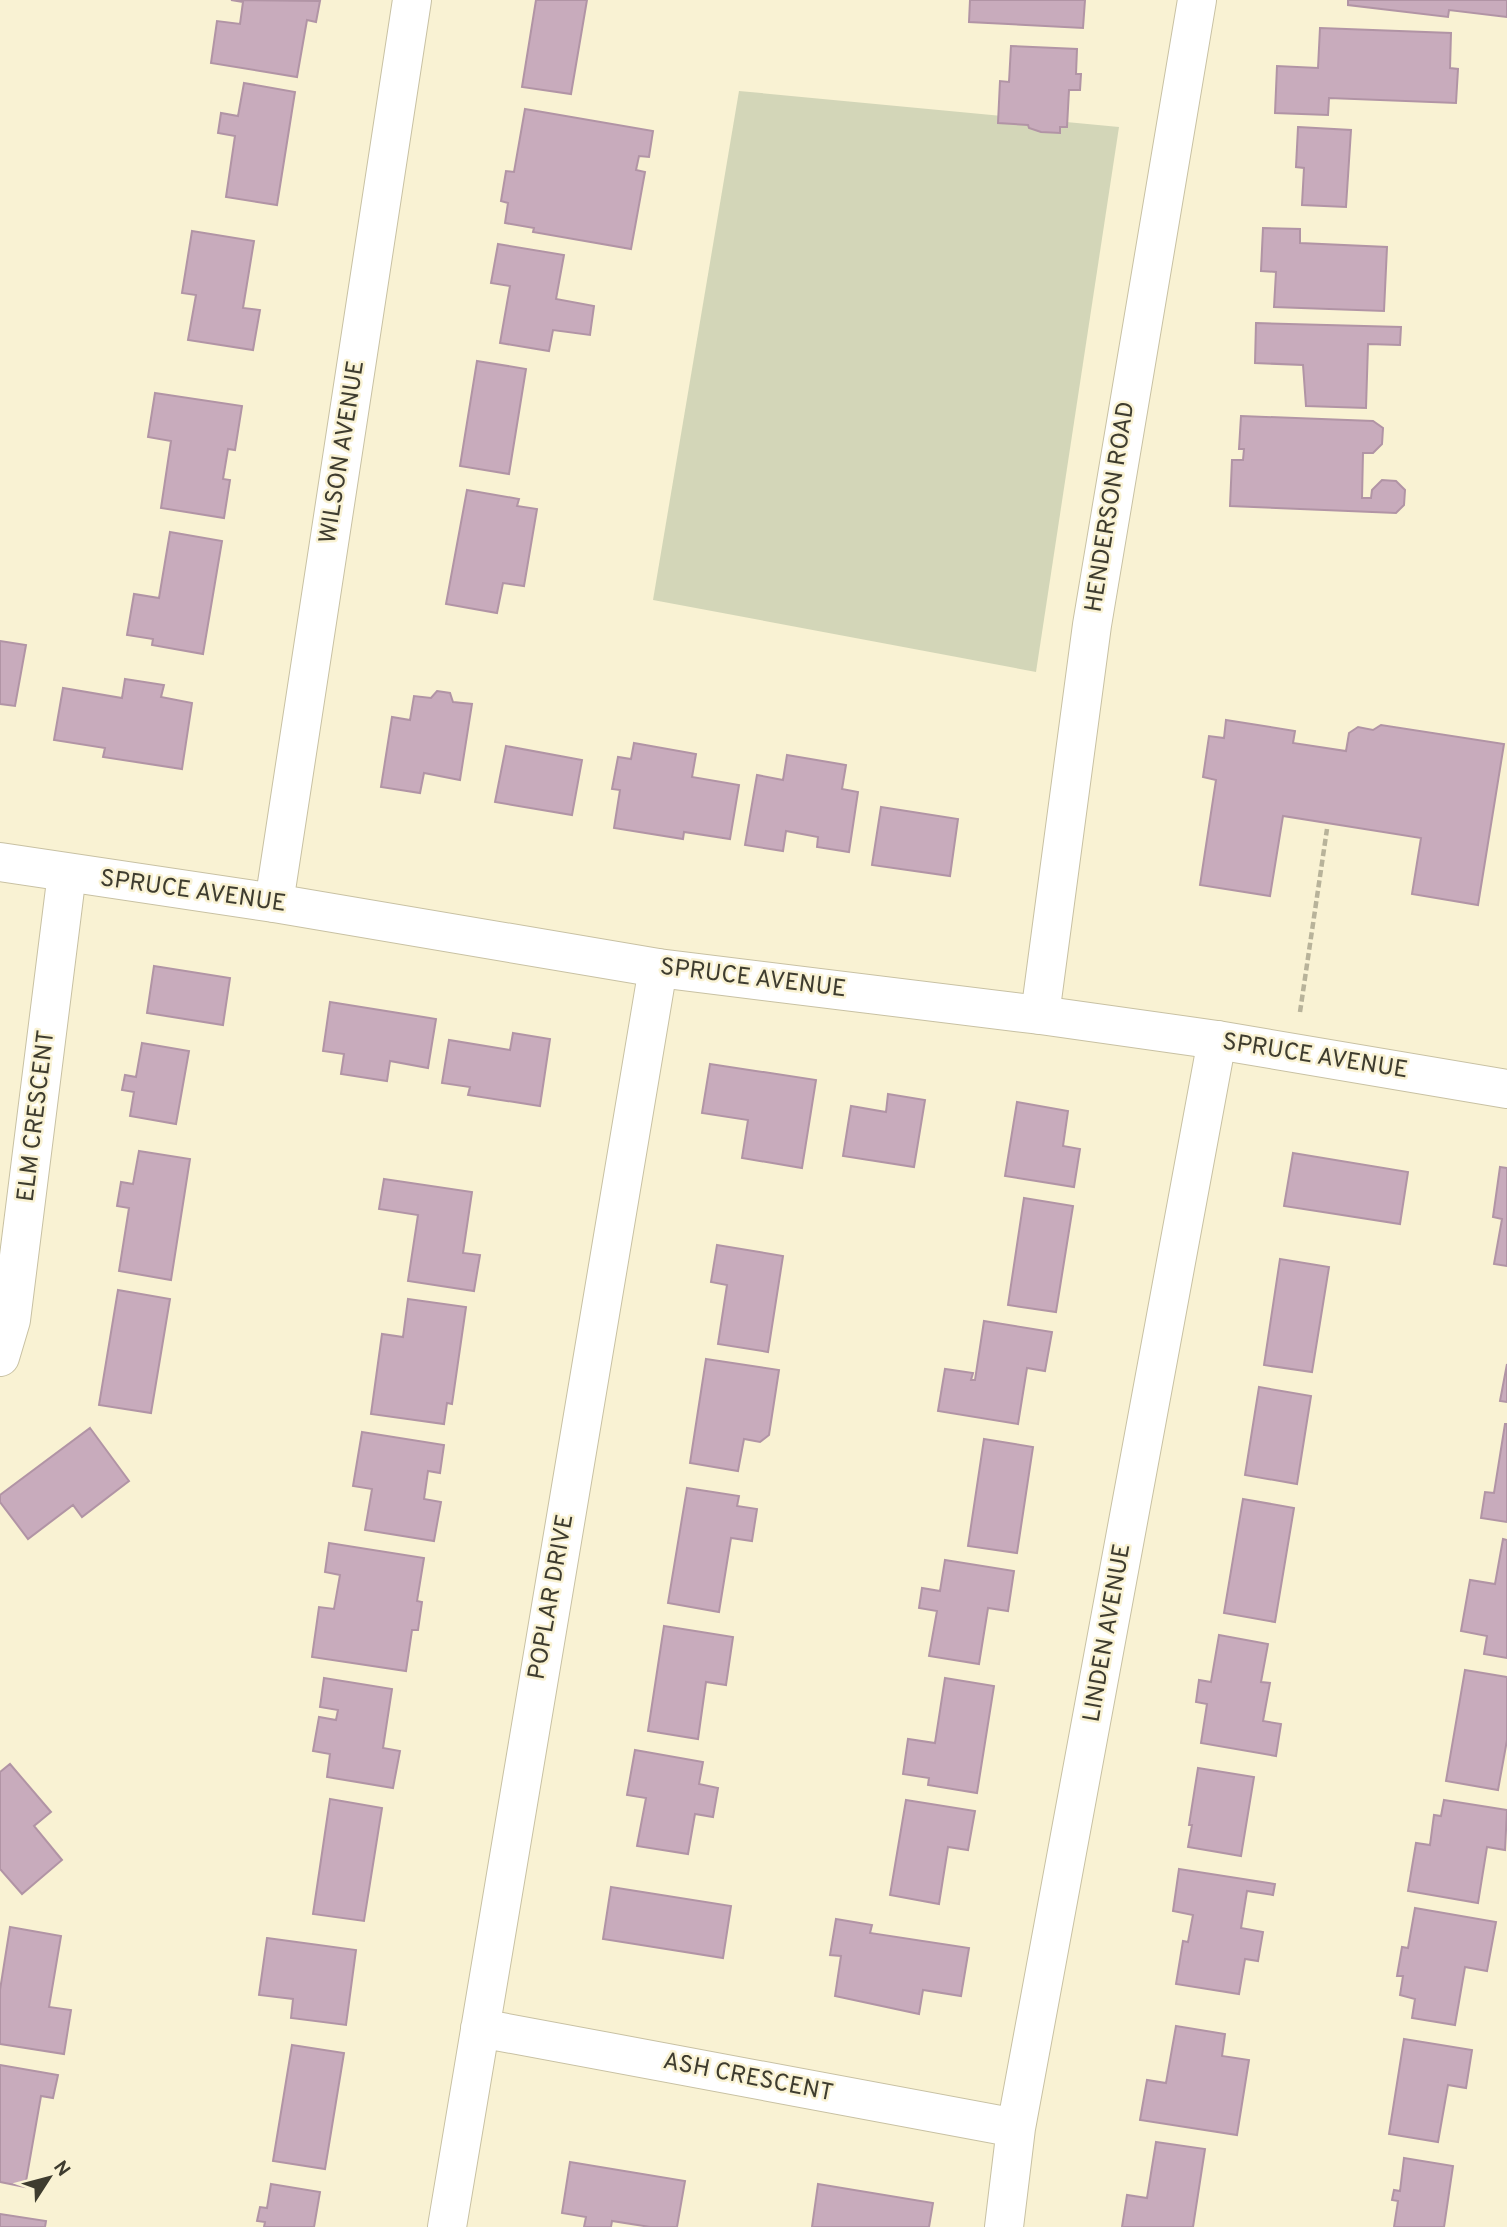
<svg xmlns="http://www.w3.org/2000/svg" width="1507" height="2227" viewBox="0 0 1507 2227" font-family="Overpass,sans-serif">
<rect width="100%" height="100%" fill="#f9f2d3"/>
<path fill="#d3d6b8" d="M739,91L1119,127L1036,672L653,600Z"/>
<path fill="#c8abbc" stroke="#b194a5" stroke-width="2" d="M231,0L320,1L316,22L307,20L297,77L211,63L217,21L240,24L243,2Z
M536,0H587L571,94L522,87Z
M970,0H1085L1083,28L969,22Z
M1348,0H1507V17L1449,10L1448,17L1348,5Z
M1320,28L1451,33L1450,68L1458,69L1456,103L1329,98L1328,115L1275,113L1277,66L1318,68Z
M1011,46L1077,49L1076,74H1081L1080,90H1069L1067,127H1060V133L1041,132L1029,128L1028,125L998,123L1000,81L1009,82Z
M244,83L295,92L277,205L226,197L235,136L218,133L221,113L238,116Z
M525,109L653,131L649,157L639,156L636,170L645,172L631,249L533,232L534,228L505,223L508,203L501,201L506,171L514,172Z
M1298,127L1351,130L1346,207L1302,205L1304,168L1296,167Z
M1263,228L1300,229V243L1387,247L1384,311L1274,307L1276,272L1261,271Z
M192,231L254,241L243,308L260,310L253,350L188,340L196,295L182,293Z
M498,244L564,255L556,299L594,306L590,335L553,330L549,351L500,343L510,286L491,283Z
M1256,323L1401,327L1400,345L1368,344L1366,408L1306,406L1303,365L1255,363Z
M477,361L526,369L509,474L460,466Z
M155,393L242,406L235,450L228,449L223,479L230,480L224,518L161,508L171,441L148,437Z
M1241,416L1373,421L1383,428L1382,444L1373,453H1363L1362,498H1371L1372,490L1382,480L1396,481L1405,490L1404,505L1396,513L1230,506L1232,460H1243L1244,449H1239Z
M467,490L519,499L517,506L537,509L524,586L503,583L497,613L446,604Z
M170,532L222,541L203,654L152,645L153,639L127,635L134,594L159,598Z
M0,641L26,645L15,706L0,704Z
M125,679L164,685L161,697L192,703L182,769L103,757L105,748L54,740L63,688L122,698Z
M437,691L450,693L453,702L472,704L460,780L424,773L420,793L381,787L392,717L410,720L414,696L431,698Z
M1226,720L1295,731L1293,743L1346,751L1349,733L1358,727L1373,730L1381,725L1504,744L1478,905L1412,894L1421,838L1283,816L1270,896L1200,885L1216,780L1203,777L1209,736L1224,738Z
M634,743L696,754L692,777L739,785L730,839L684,832L683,839L614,828L620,790L612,789L618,757L631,759Z
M506,746L582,760L572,815L495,802Z
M787,755L846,765L842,789L858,792L849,852L817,847L818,837L786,831L783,851L745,845L757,775L783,780Z
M881,807L958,819L950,876L872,865Z
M154,966L230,978L223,1025L147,1013Z
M330,1002L436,1019L428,1068L390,1061L387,1081L341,1074L344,1054L323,1051Z
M513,1033L550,1039L540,1106L468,1095L470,1087L442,1083L449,1040L510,1050Z
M142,1043L189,1051L176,1124L130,1116L134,1092L122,1090L125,1075L136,1077Z
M710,1064L816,1080L802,1168L742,1158L748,1120L702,1113Z
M888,1094L925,1100L914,1167L843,1156L851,1106L886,1112Z
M1017,1102L1068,1111L1063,1146L1080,1149L1074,1187L1005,1176Z
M139,1151L190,1159L171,1280L119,1271L129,1208L117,1206L121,1182L133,1184Z
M1293,1153L1408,1172L1400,1224L1284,1206Z
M1500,1167L1507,1168V1266L1494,1264L1502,1219L1493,1217Z
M384,1179L472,1192L463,1253L480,1255L474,1291L408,1281L418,1215L379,1209Z
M1024,1198L1073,1206L1056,1312L1008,1305Z
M717,1245L783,1256L768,1352L718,1344L727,1285L711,1282Z
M1280,1259L1329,1267L1312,1372L1264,1365Z
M118,1290L170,1299L151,1413L99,1405Z
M408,1299L466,1307L452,1404L447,1403L444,1424L371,1414L382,1334L403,1337Z
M984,1321L1052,1332L1045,1371L1027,1368L1018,1424L938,1411L945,1369L973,1373L971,1380H975Z
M706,1359L779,1370L769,1435L760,1442L744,1439L738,1471L690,1463Z
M1507,1364V1402L1500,1401Z
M1259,1387L1311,1396L1297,1484L1245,1475Z
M1505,1424H1507V1522L1481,1518L1485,1492L1494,1493Z
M90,1428L129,1481L82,1517L73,1505L28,1539L0,1502V1495Z
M362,1432L444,1445L440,1473L428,1471L424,1499L441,1502L434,1541L365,1530L372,1489L353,1486Z
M984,1439L1033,1447L1017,1553L968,1546Z
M687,1488L739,1496L737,1506L757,1509L752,1541L731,1538L719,1612L668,1603Z
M1243,1499L1294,1508L1275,1622L1224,1613Z
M1503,1539L1507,1540V1658L1484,1654L1487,1636L1461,1631L1470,1580L1495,1584Z
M329,1543L424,1558L417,1601L422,1602L418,1630H412L406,1671L312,1657L319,1607L334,1609L340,1575L325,1572Z
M945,1560L1014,1571L1008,1611L988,1608L979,1664L929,1656L937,1611L919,1608L922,1588L940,1591Z
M664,1626L733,1637L726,1685L706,1682L698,1739L648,1731Z
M1219,1635L1268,1644L1261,1682L1270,1683L1263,1721L1281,1724L1276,1756L1201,1743L1207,1704L1196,1702L1199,1680L1211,1682Z
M1465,1670L1507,1677V1740L1498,1790L1446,1781Z
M324,1678L392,1689L383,1748L400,1751L393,1788L327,1777L330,1754L313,1751L319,1717L336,1720L338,1710L320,1707Z
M945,1678L994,1686L977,1793L928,1785L929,1778L903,1774L908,1739L935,1743Z
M635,1750L703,1762L699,1784L718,1788L713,1817L695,1814L688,1854L637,1846L646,1798L627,1795Z
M10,1764L51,1812L34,1826L62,1860L22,1894L0,1869V1772Z
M1198,1768L1254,1777L1241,1856L1188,1847L1192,1825H1189Z
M330,1799L382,1808L364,1921L313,1914Z
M906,1800L975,1811L968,1850L948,1847L939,1904L890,1895Z
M1444,1800L1507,1810L1505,1850L1487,1847L1478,1903L1408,1891L1416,1843L1430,1845L1434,1815L1441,1816Z
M1179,1869L1275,1884L1273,1895L1247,1891L1241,1928L1263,1932L1258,1961L1245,1959L1239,1994L1176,1984L1183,1941L1188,1942L1193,1915L1173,1911Z
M611,1887L731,1906L723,1958L603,1939Z
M1415,1908L1496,1922L1487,1971L1465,1967L1455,2025L1412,2018L1415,1999L1400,1995L1403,1976H1397L1402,1947L1408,1948Z
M836,1919L872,1925L870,1933L969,1948L961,1996L923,1990L919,2014L835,1996L841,1956L830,1955Z
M10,1927L61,1936L49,2007L71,2010L64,2054L0,2044V1990Z
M267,1938L356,1950L346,2025L291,2018L293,1999L259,1995Z
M1176,2026L1225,2034L1222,2056L1249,2060L1237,2135L1140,2120L1147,2080L1166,2083Z
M1404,2039L1472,2050L1466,2088L1448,2085L1438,2142L1389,2134Z
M292,2045L344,2053L325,2169L273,2161Z
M0,2065L58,2075L53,2098L41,2096L25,2187L0,2182Z
M1156,2142L1205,2149L1193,2227H1122L1127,2195L1147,2198Z
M1404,2158L1453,2166L1444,2227H1394L1398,2201L1392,2200L1394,2190L1400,2191Z
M570,2162L685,2181L677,2227H650L612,2221L611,2227H584L586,2217L562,2213Z
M271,2184L320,2192L314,2227H264L265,2222L257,2221L260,2207L267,2208Z
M818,2184L933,2203L929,2227H812Z
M0,2214L46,2221L45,2227H0Z"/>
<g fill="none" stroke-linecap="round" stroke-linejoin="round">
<g stroke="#c8c1a3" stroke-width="40">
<path id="street" d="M274,903L412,0
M1040,1015L1092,625L1197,0
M0,1357L11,1320L67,873
M480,2028L1016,2128
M447,2227L658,968
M1004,2227L1016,2128L1217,1040"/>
</g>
<g stroke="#c8c1a3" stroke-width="40">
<path id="secondary" d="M0,862L274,903L658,968L1040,1015L1217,1040L1507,1089"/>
</g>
<path stroke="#b8b39a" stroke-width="4.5" stroke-dasharray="7 3.5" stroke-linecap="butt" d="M1300,1012L1327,829"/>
<use href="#street" stroke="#fff" stroke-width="38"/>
<use href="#secondary" stroke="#fff" stroke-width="38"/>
</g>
<g text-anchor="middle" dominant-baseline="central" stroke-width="5" stroke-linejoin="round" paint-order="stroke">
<g font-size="24" fill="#3e3c2f" stroke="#f9f2d3">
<text transform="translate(343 452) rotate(-81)">WILSON AVENUE</text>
<text transform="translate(1111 507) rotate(-81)">HENDERSON ROAD</text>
<text transform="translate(193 892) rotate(8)">SPRUCE AVENUE</text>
<text transform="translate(753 979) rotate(7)">SPRUCE AVENUE</text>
<text transform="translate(1315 1057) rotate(9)">SPRUCE AVENUE</text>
<text transform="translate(37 1116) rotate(-83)">ELM CRESCENT</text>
<text transform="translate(552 1597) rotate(-80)">POPLAR DRIVE</text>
<text transform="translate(1108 1633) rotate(-80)">LINDEN AVENUE</text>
<text transform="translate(748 2078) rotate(11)">ASH CRESCENT</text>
</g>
</g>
<g transform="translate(49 2178) rotate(54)" stroke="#f9f2d3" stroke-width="5" paint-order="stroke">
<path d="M0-5L12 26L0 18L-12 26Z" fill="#3e3c2f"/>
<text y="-10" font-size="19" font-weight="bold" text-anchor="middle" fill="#3e3c2f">N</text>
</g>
</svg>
